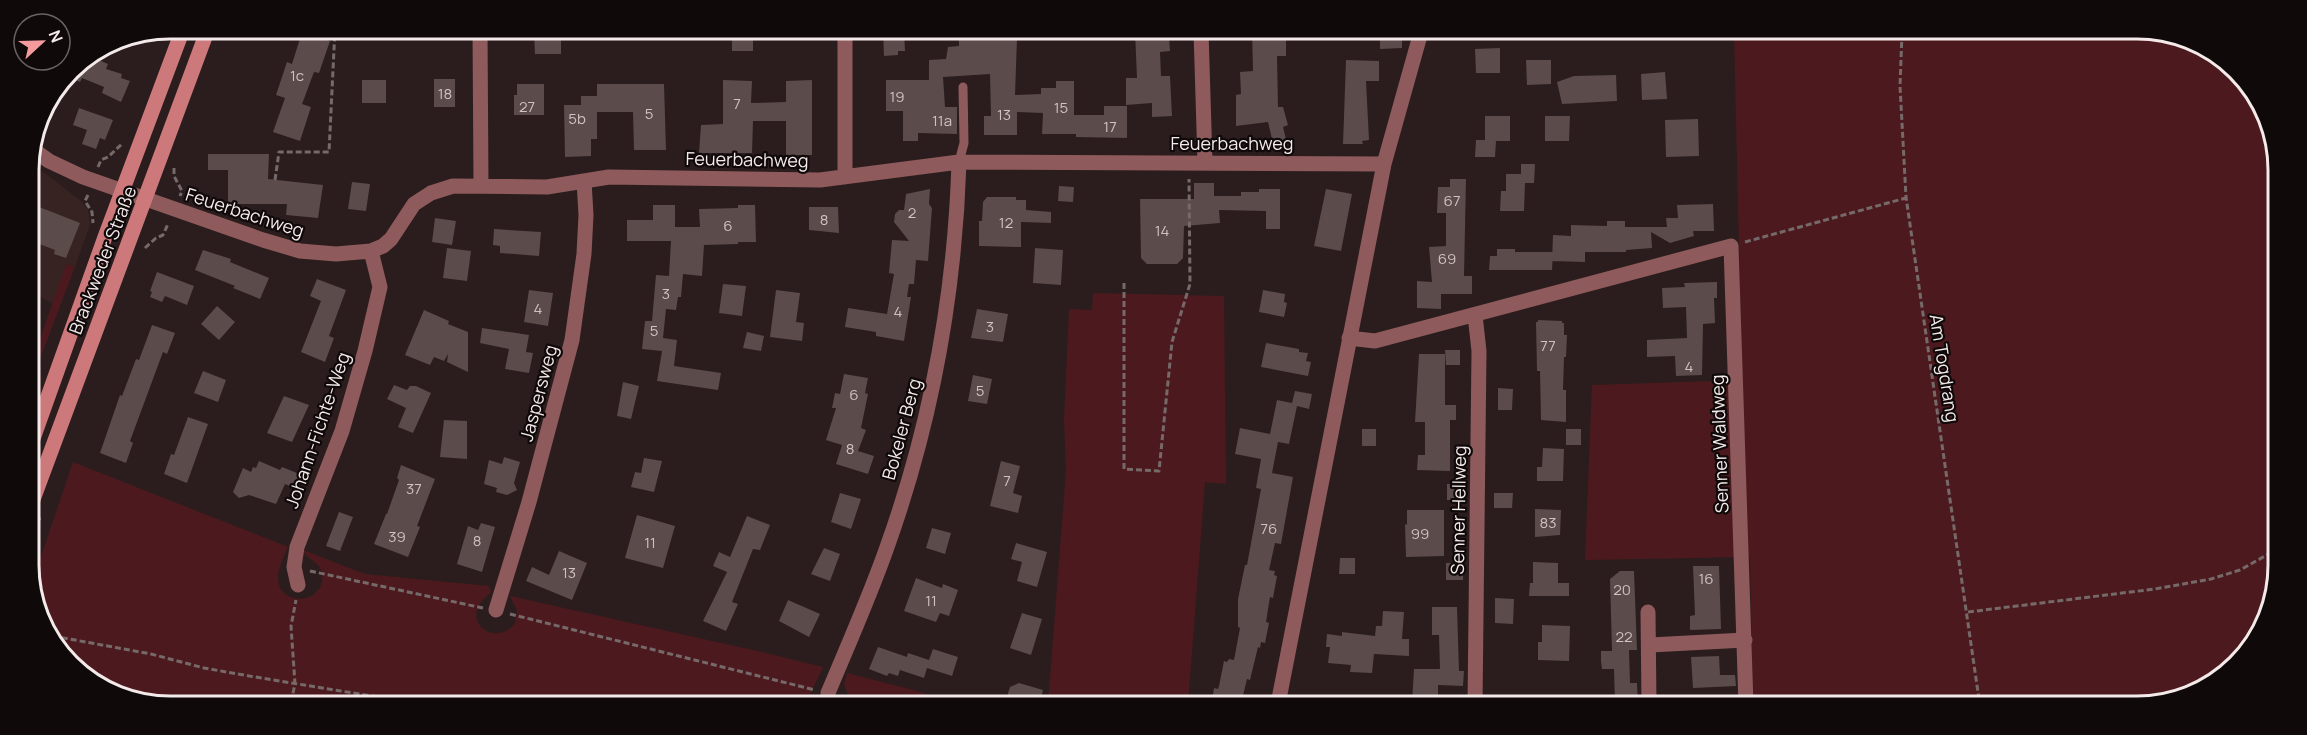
<svg xmlns="http://www.w3.org/2000/svg" width="2307" height="735" viewBox="0 0 2307 735" font-family="Manrope,sans-serif">
<rect width="100%" height="100%" fill="#2b1d1d"/>
<path fill="#382323" d="M29,161L81,201L87,207L89,216L90,225L75,267L66,264L53,304L29,290Z"/>
<path fill="#4c1a1e" d="M1734,32L2174,33L2243,77L2276,143L2274,602L2223,677L2146,706L1753,705L1750,557L1585,560L1592,385L1742,380Z
M66,264L75,267L30,385V368Z
M1093,293L1224,296L1226,484L1205,482L1188,704H1048L1066,471L1064,419L1069,309L1092,310Z
M73,462L288,547C284,557 278,567 278,578C279,608 325,604 322,575C321,561 306,560 303,550L365,574L489,586L491,592C486,597 481,601 478,607C469,630 500,644 515,623L517,611L510,596L766,653L823,667L806,703L133,702L64,658L31,592V586Z
M847,673L917,691L952,703H851L844,684Z"/>
<path fill="#5b4b4b" d="M303,29H323L320,37L330,41L319,73L314,72L302,104L311,107L300,141L273,132L285,98L276,95L287,62L292,64Z
M732,30H753V51H732Z
M883,30H904L905,51H898V55L884,56Z
M1135,31H1153V35L1169,36L1170,51L1160,52L1161,76H1170L1172,116L1152,117V103L1126,105V78H1137Z
M1252,31H1286V56H1277L1278,107H1283L1288,125L1283,127L1286,139L1273,143L1268,122L1236,126V95L1241,94L1240,72L1253,71Z
M1380,32H1402V48L1380,49Z
M534,33H561V54H535Z
M1017,38L1015,95L1041,94V88H1056V81H1074V115H1104V106H1127V138L1076,137V134H1042L1043,113L1017,112V135H984V116H991L990,74L943,77L945,107H957V134L918,133V141H903V111H886V80H929V60L946,59L948,47L959,46V40Z
M1500,48V73H1476L1475,49Z
M93,55L90,62L92,63L94,58L108,64L106,69L122,74L121,78L130,81L121,102L102,93L104,87L82,78L80,82L69,77L70,70Z
M1346,60L1379,61V81H1366L1369,140L1362,141L1363,144H1343Z
M1526,60H1551V84L1527,85Z
M1665,72L1667,99L1642,100L1641,74Z
M1616,75L1617,101L1562,104L1557,82L1574,76Z
M434,79H455V107H434Z
M362,80H386V103H362Z
M723,80L752,81L751,103L786,102V81L812,80V155H786V121H753L752,153H699L701,125L723,124Z
M517,84H544V115H514V95H517Z
M597,84H664L666,150H634L633,112H597V139H591V156L565,157L564,105H581V96H597Z
M79,108L113,120L105,140L100,138L96,149L82,144L87,130L73,125Z
M1485,116H1510V141H1496L1495,157H1475L1476,140H1485Z
M1545,116H1570L1569,141H1545Z
M1698,119L1699,156L1666,157L1665,120Z
M208,154H269L268,179L323,185L318,218L286,215L287,204H228V170H208Z
M1521,164H1535L1534,183H1525L1524,211H1500L1501,191H1506V174H1521Z
M1450,179H1466L1464,276H1472V294H1441V309L1417,308V281L1432,282L1429,247L1446,246V213H1437L1438,187H1450Z
M352,182L370,184L366,211L348,209Z
M1194,183H1214V196H1241V192H1259V189H1280V229H1266V211L1219,210L1220,223L1184,226L1183,258L1177,264H1147L1141,258L1140,199H1194Z
M1059,186L1074,187L1073,202L1058,201Z
M930,189L929,204L932,208L928,261L916,260L914,284H909L907,297H911L904,341L876,336V332L845,327L848,308L887,314L894,274L889,273L892,240L909,241L894,222L895,214L899,210H904L906,194Z
M1326,189L1352,194L1341,251L1314,246Z
M987,197H1016V200H1026V210L1051,212V223L1021,222V247L979,246V221H982L983,202Z
M29,203L80,223L66,258L54,254L55,250L29,240Z
M1713,204L1714,231H1693L1694,236L1670,243L1651,232L1652,248L1626,250V252H1585V262L1552,261L1553,235L1571,236V225L1607,226V221H1625V227H1667L1666,218H1678L1677,205Z
M653,205H675V227H700L699,209L738,208V205H755L756,242H738V244L704,245L702,276L683,274L681,297H678L676,310L666,309L663,338L677,340L674,366L721,373L718,390L657,381L662,351L642,349L645,321H652L656,275L669,276L671,241H627V220H653Z
M809,207H838L839,233L809,230Z
M435,218L456,221L452,245L432,242Z
M494,229L541,232L539,256L500,253V246L493,245Z
M447,248L471,251L467,281L443,278Z
M1035,248L1063,250L1061,285L1033,283Z
M1497,249H1515V252H1553L1552,270H1489L1490,256H1497Z
M203,250L231,259L230,262L269,278L260,299L233,288L235,286L195,270Z
M157,272L194,286L187,305L165,296L162,302L150,297L152,292L150,291Z
M317,279L346,290L329,336L334,338L325,362L301,352L321,301L310,296Z
M1717,282V298H1714L1715,323L1703,324L1702,375L1676,376L1675,356L1647,357V340L1687,338L1686,307L1663,308L1662,288L1685,287L1684,283Z
M723,284L746,286L742,316L719,313Z
M529,290L553,293L548,326L524,322Z
M776,290L800,293L796,322L804,323L802,341L770,337Z
M1263,290L1285,294L1284,302L1287,303L1284,317L1259,312Z
M217,306L235,322L219,340L201,324Z
M977,309L1008,314L1003,342L971,338Z
M424,310L449,321L448,324L468,332V372L447,362L448,354L444,361L434,357L430,365L405,355Z
M1538,320L1562,321V323H1564V335H1567L1566,357H1564L1563,390H1566V422L1541,420L1540,371H1537L1536,322H1538Z
M152,325L175,333L167,354L163,352L130,441L133,443L126,463L100,453L120,395L122,396L136,359L139,360Z
M482,328L529,335L526,352L533,353L529,373L505,369L509,349L480,343Z
M747,332L764,336L761,351L743,348Z
M1266,343L1299,349V352L1308,353L1306,361L1311,362L1308,376L1261,367Z
M1445,350H1460V365H1446Z
M1419,354H1445V405H1456V420H1450V471L1417,470L1418,455H1425V422H1415Z
M203,371L226,380L218,402L194,393Z
M844,374L868,378L865,393L868,394L861,428L866,430L858,451L874,456L868,474L836,464L842,445L826,440L836,408H832L835,393L840,394Z
M973,375L992,379L987,404L968,401Z
M623,382L639,386L631,419L617,416Z
M394,385L407,390L410,386H416L431,393L413,433L398,427L406,408L387,399Z
M1498,388L1513,389L1512,410H1498Z
M1295,391L1312,394L1309,409L1297,406L1289,444L1278,442L1272,473L1293,477L1281,544L1275,543L1269,570L1275,571L1274,575L1277,576L1273,598L1270,597L1266,622L1269,623L1265,643L1261,642L1260,648L1258,647L1250,680L1247,679L1241,704H1220L1212,701L1214,688L1218,689L1219,686L1224,661L1227,662L1229,659L1234,660L1240,628L1238,627V599L1245,565H1247L1261,489L1256,488L1261,459L1235,454L1240,428L1270,434L1277,400L1292,403Z
M284,396L309,405L292,442L267,433Z
M188,417L208,424L187,483L164,474L171,454L174,455Z
M444,420L467,421V459L440,457Z
M1362,429H1376V446H1362Z
M1566,429H1581V445H1566Z
M1543,448L1564,449L1563,481H1537V467H1542Z
M504,457L520,462L514,483L517,490L507,495L496,492L497,488L484,484L489,460L502,464Z
M644,458L662,461L654,492L631,487L635,472L641,473Z
M259,461L280,470L282,467L302,475L297,489L285,484L276,504L249,495L239,498L233,492L243,468L251,472L253,467L256,468Z
M1001,461L1020,466L1013,493L1022,496L1018,513L990,506Z
M401,465L435,479L417,526L420,527L408,557L374,544L386,514H387L399,480L397,478Z
M1447,484H1464V500H1447Z
M840,493L861,499L851,529L831,522Z
M1494,493H1513L1512,508H1494Z
M1535,509L1561,510L1560,535L1535,537Z
M1407,510H1444V556L1406,557L1405,524L1407,525Z
M339,512L353,517L340,551L326,546Z
M637,515L675,526L663,568L625,558Z
M747,516L770,525L760,550L753,549L732,602L738,604L726,631L703,621L727,572L713,566L719,552L730,557Z
M481,523L495,527L482,572L457,564L468,526L478,530Z
M932,528L951,533L945,554L926,548Z
M1016,543L1047,552L1037,587L1017,581L1022,562L1011,559Z
M824,548L840,554L830,581L811,574Z
M559,551L587,563L572,600L526,581L532,567L549,575Z
M1340,558H1355V574H1339Z
M1533,562L1558,563V583H1569V596H1529L1530,583H1533Z
M1446,563H1463V580H1446Z
M1693,566H1719L1721,629L1690,630V616L1695,615Z
M1620,571H1634L1637,650H1629L1630,683H1637L1638,705H1615L1614,669H1602L1601,661V651H1612L1610,579Z
M916,578L942,588L943,584L958,590L949,616L940,613L936,622L904,611Z
M1495,598L1514,599L1513,624L1495,623Z
M788,600L820,614L809,637L779,621Z
M1432,607H1457L1459,671H1464L1463,686L1438,685V703H1412L1414,669H1440L1439,635H1432Z
M1383,611L1404,612L1402,639H1409V656L1374,654L1372,673L1350,672L1351,665L1328,663L1330,647H1326L1327,634L1342,636V632L1375,636L1376,626H1382Z
M1022,613L1042,619L1031,655L1010,648Z
M1542,625L1570,626L1569,661L1538,660V642H1542Z
M878,647L907,657L908,653L929,660L933,649L958,657L952,676L927,668L924,678L900,670L898,676L889,673L887,676L869,669Z
M1719,656L1720,675H1735L1736,686L1693,688L1691,657Z
M1019,683L1043,690L1039,704H1016L1006,700L1010,687Z"/>
<g fill="none" stroke-linecap="round" stroke-linejoin="round">
<path stroke="#766969" stroke-width="3" stroke-dasharray="6 3" stroke-linecap="butt" d="M1902,33L1900,86L1906,197L1980,706
M98,167L101,160L108,157L123,143
M174,168V176L182,191L180,196
M275,180L279,152H329L335,29
M88,195L85,201L92,212L93,223
M1745,242L1906,198
M145,248L156,238L163,235L168,224
M1124,283V469L1159,471L1172,342L1190,284L1189,179
M33,386L39,370
M31,540L40,517
M310,571L483,608
M1968,612L2155,589L2211,579L2240,570L2274,551
M510,614L815,690
M53,636L151,654L204,668L249,676L408,702
M291,702L295,684L291,626L296,600"/>
<path stroke="#8f5a5b" stroke-width="9" d="M959,162L964,143L963,87"/>
<path stroke="#8f5a5b" stroke-width="15" d="M480,29L481,186
M1201,31L1205,162
M32,149L49,161L83,177L263,240L300,251L336,254L371,251L383,246L391,239L414,204L431,193L453,186L547,187L609,177L820,180L959,162L1384,164
M845,177V30
M1349,338L1375,341L1731,246L1746,705
M298,585L294,567L297,547L342,431L365,351L380,287L371,251
M496,610L529,502L572,340L584,254L586,215L584,181
M1648,612L1649,705
M1650,645L1745,640
M828,693C848,645 869,598 886,550C931,425 955,294 959,162
M1278,704L1384,164L1421,32
M1475,705L1479,351L1475,315"/>
<path stroke="#cd797b" stroke-width="15" d="M30,447L105,237L183,29
M31,505L208,29"/>
</g>
<g text-anchor="middle" dominant-baseline="central" stroke-width="4.5" stroke-linejoin="round" paint-order="stroke">
<g font-size="15" fill="#cec2c2">
<text x="297" y="75">1c</text>
<text x="445" y="93">18</text>
<text x="897" y="96">19</text>
<text x="737" y="103">7</text>
<text x="527" y="106">27</text>
<text x="1061" y="107">15</text>
<text x="649" y="113">5</text>
<text x="1004" y="114">13</text>
<text x="577" y="118">5b</text>
<text x="942" y="120">11a</text>
<text x="1110" y="126">17</text>
<text x="1452" y="200">67</text>
<text x="912" y="212">2</text>
<text x="824" y="219">8</text>
<text x="1006" y="222">12</text>
<text x="728" y="225">6</text>
<text x="1162" y="230">14</text>
<text x="1447" y="258">69</text>
<text x="666" y="293">3</text>
<text x="538" y="308">4</text>
<text x="898" y="311">4</text>
<text x="990" y="326">3</text>
<text x="654" y="330">5</text>
<text x="1548" y="345">77</text>
<text x="1689" y="366">4</text>
<text x="980" y="390">5</text>
<text x="854" y="394">6</text>
<text x="850" y="448">8</text>
<text x="1007" y="480">7</text>
<text x="414" y="488">37</text>
<text x="1548" y="522">83</text>
<text x="1269" y="528">76</text>
<text x="1420" y="533">99</text>
<text x="397" y="536">39</text>
<text x="477" y="540">8</text>
<text x="650" y="542">11</text>
<text x="569" y="572">13</text>
<text x="1706" y="578">16</text>
<text x="1622" y="589">20</text>
<text x="931" y="600">11</text>
<text x="1624" y="636">22</text>
</g>
<g font-size="18" fill="#f4eaea" stroke="#0f0909">
<text x="1232" y="143">Feuerbachweg</text>
<text transform="translate(747 159) rotate(1)">Feuerbachweg</text>
<text transform="translate(245 212) rotate(18)">Feuerbachweg</text>
<text transform="translate(102 260) rotate(-69)">Brackweder Straße</text>
<text transform="translate(1945 368) rotate(81)">Am Togdrang</text>
<text transform="translate(538 393) rotate(-75)">Jaspersweg</text>
<text transform="translate(901 429) rotate(-75)">Bokeler Berg</text>
<text transform="translate(317 430) rotate(-71)">Johann-Fichte-Weg</text>
<text transform="translate(1719 444) rotate(-92)">Senner Waldweg</text>
<text transform="translate(1458 510) rotate(-89)">Senner Hellweg</text>
</g>
</g>
<path d="M0 0H2307V735H0ZM170 39H2137A131 131 0 0 1 2268 170V565A131 131 0 0 1 2137 696H170A131 131 0 0 1 39 565V170A131 131 0 0 1 170 39Z" fill="#0f0909" fill-rule="evenodd"/>
<path fill="none" stroke="#f4eaea" stroke-width="3" d="M170 39H2137A131 131 0 0 1 2268 170V565A131 131 0 0 1 2137 696H170A131 131 0 0 1 39 565V170A131 131 0 0 1 170 39Z"/>
<g transform="translate(42 42) rotate(68)"><circle r="28" fill="#0f0909" stroke="#6b6363" stroke-width="1.5"/>
<path d="M0-4.5L10 22L0 15L-10 22Z" fill="#f59b9d"/>
<text y="-9" font-size="16" font-weight="bold" text-anchor="middle" fill="#f4eaea">N</text>
</g>
</svg>
